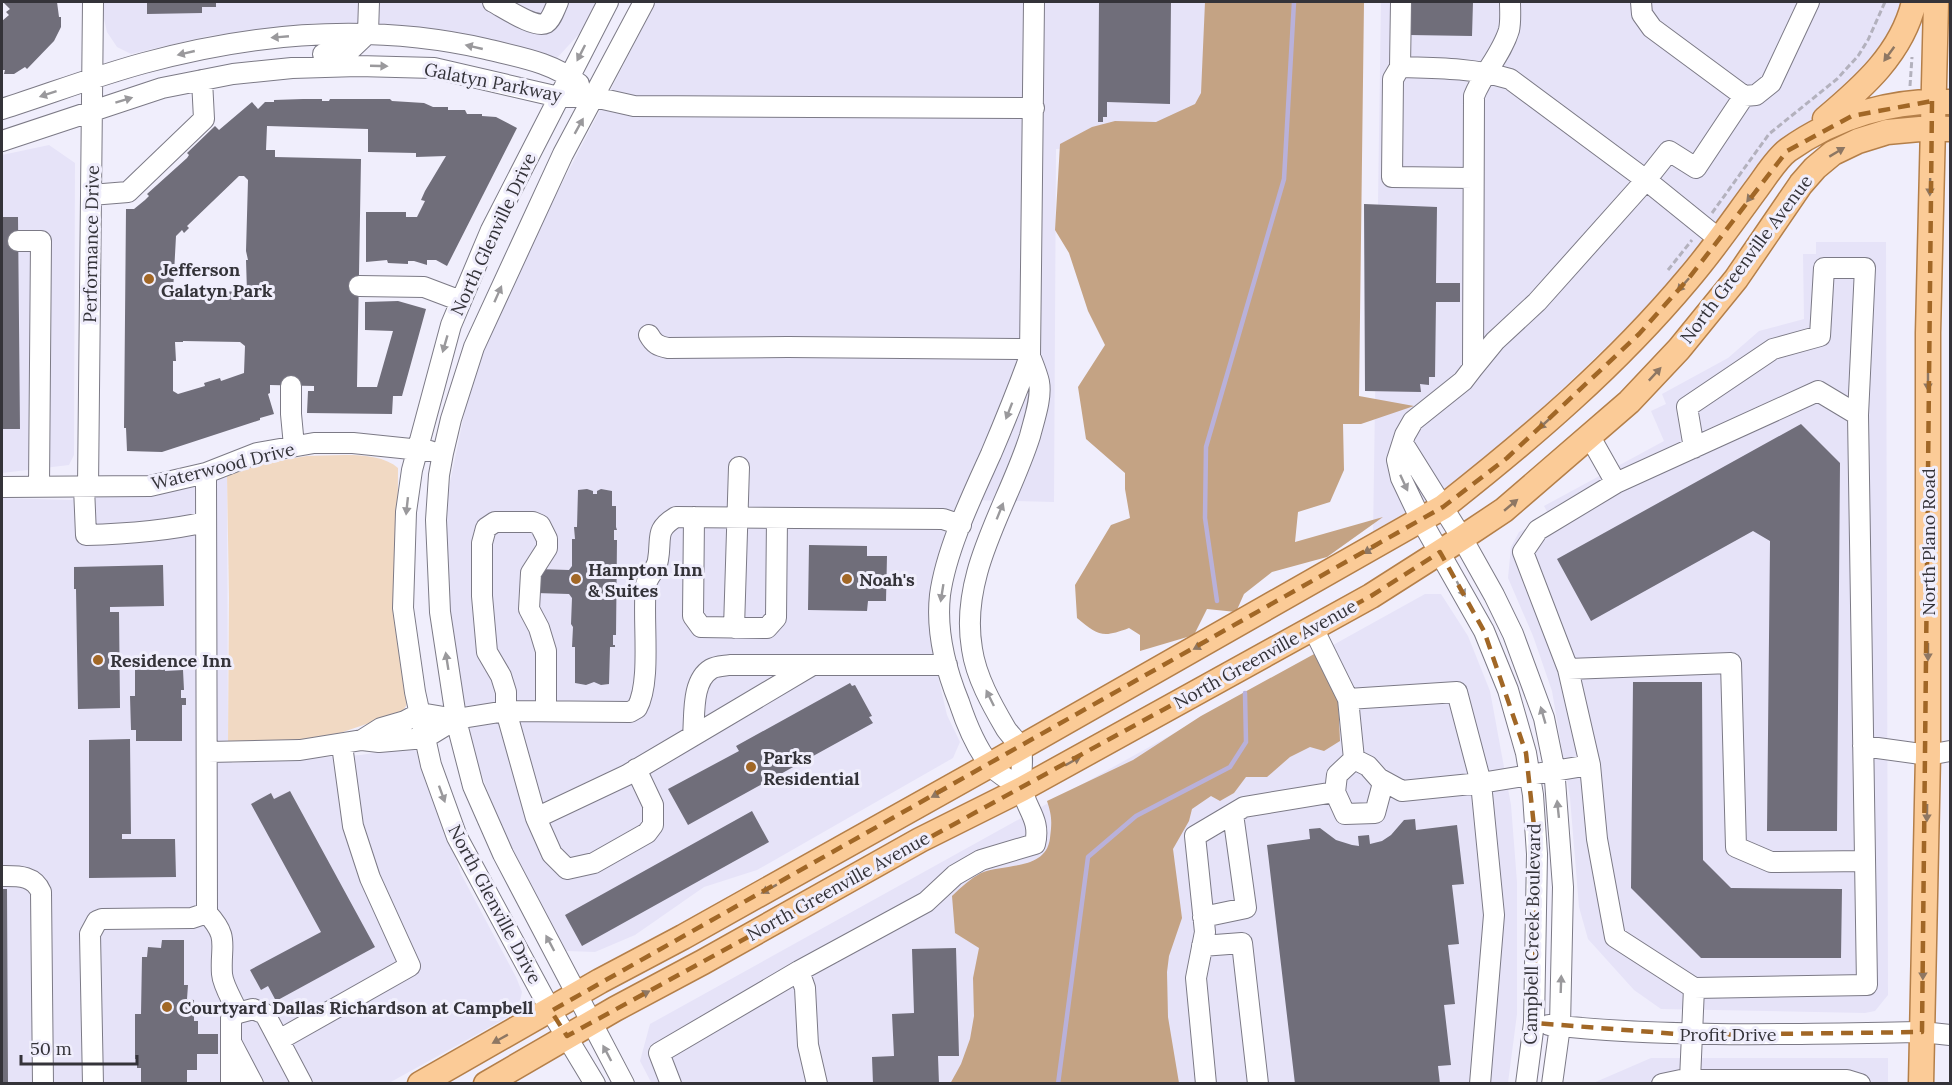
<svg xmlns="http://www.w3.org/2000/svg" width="1952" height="1085" viewBox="0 0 1952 1085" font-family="Lora,serif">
<rect width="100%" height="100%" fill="#f0eefc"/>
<path fill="#e6e3f8" d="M103,2H597L581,32L556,59L514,48L420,28L314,23L208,36L131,54L117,47L107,32L103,15Z
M656,2H1218L1193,141L1056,149L1054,502L970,500L934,582L931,646L947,715L960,742L953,758L757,870L704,887L635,935L595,952L566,951L505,838L469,740L445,605L448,492L471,381L513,278Z
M1381,2H1909L1908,18L1832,103L1767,164L1686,271L1537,413L1446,489L1373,537Z
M49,145L75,163L74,455L69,465L2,473V155Z
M1816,242H1886L1888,995L1875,1011L1865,1013L1661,1009L1634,990L1588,939L1579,907L1570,798L1552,691L1533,636L1508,578L1511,547L1519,532L1550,517L1544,506L1664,441L1651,411L1666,404L1662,394L1728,358L1759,331L1804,319L1803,254H1816Z
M227,475L228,742L232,763L361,755L407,747L417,751L422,757L461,874L516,977L522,992L519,1006L512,1015L389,1083L2,1084V498L71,500Z
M1425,594H1441L1468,636L1490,691L1511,805L1517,882V1014L1508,1083L652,1084L640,1061L650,1024Z
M1651,1058H1888V1083L1591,1084Z"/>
<path fill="#f1d9c3" d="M307,456C334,456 378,450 398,468L397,610L408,698L406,706L402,712L328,737L296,742H228L229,597L227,475L259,464Z"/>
<path fill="#c4a384" d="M1205,2H1364L1359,396L1414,406L1361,424H1343L1344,470L1330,502L1298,512L1295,542L1383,517L1327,557L1272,572L1244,594L1236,612L1207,609L1194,635L1140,651V635L1129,628C1103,638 1098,636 1077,618L1075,585L1111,525L1130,518L1125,489V473L1086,439L1078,387L1105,345L1088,311L1069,253L1055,230L1060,144L1092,127L1115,121L1156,122L1195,104L1201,93Z
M1316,653L1338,695L1340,741L1324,751L1310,747L1290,757L1267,777H1246L1234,793L1220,801L1211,796L1192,809L1189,821L1173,849L1182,918L1169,956L1167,972L1168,1017L1179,1083L950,1084L961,1064L970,1039L974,1016L973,978L979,948L955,933L952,896C961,887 970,879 981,873C1005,863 1046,871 1050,838C1052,822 1052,816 1047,801L1133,760L1201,716Z"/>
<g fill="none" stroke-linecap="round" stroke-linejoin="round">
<path stroke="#b9b1da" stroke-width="4.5" d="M1217,601L1205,518L1206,447L1284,179L1294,2
M1058,1084L1088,857L1136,816L1230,767L1246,742L1245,693"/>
</g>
<path fill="#706e7a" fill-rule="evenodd" d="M3,2H57L59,17H61V27L54,41L27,69L25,67L14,74H4L5,70H2V21L9,15L6,12L10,9Z
M147,2H216V7H202V13L147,14Z
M1099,2H1171L1170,104L1107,102V117H1103V122H1098Z
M1410,2H1473L1472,36L1410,35Z
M303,99H322V101H329L330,99H390L392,101L424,103L433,107H448V110H465L467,114H482V116L496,117L517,128L447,266L436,260H427V265L414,261H408V264L388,263L387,260L366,262V212H406V217H417L425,201L421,200L425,191L446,156L416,157V153L368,152V129L267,126L266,150H275V157L361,159L357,387H377L393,331L365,330V302L398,301L426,309L402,396H393L392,414L307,413L308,391H314V386L270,385V393L268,394L274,414L260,418V420L162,452L127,451L126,428H124L126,209H134L145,200L149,196L147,194L187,158L189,155L187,153L215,126L219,130L252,102L258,109L265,102H274V100ZM239,176H244L248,180L246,251L248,260H246L247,292L184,290V292H173L176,236L182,230L184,233L189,228L187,226ZM183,341L240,342L245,346L244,373L221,381L220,378L204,383L205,386L178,394L173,391V361H176L175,342H183Z
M1364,204L1437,207L1436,283H1460V302H1436L1435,377H1429V385L1420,384L1421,392L1365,391Z
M2,217H18L20,429H2Z
M1801,424L1840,463L1837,831H1767L1770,541L1753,531L1591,621L1557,559Z
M587,489L593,491V494H597V491L601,489L612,491V506H616V527L617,530H614V540H617L616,635H613V645H615V647H610L609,684L601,685L594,682L586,685L575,683V647H572L573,627L571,624L572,598L569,594L536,593L537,569L569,570L572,566V539H575L574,527H577L578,490Z
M809,545L867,546V556H887L886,601H868L867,611L808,610Z
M163,565L164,606L110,607V612H119L120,708L78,709L76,589H74V567Z
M165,661V671L183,670L184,690H181V698H186V705H182V741H136V730H131L130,696H135V662Z
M1633,682H1702L1703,860L1731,888L1842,889L1841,958H1701L1631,888Z
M850,683L852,686L855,685L872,716L869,717L873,723L688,825L668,789L739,751L736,746Z
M130,739L131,834H122V839H175L176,877L89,878V740Z
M290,791L375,947L276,1001L268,986L261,990L250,970L321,932L251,804L271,793L274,799Z
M752,811L769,842L582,946L565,915Z
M1415,819L1416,830L1457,825L1464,884L1452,885L1459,944L1448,945L1455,1004L1444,1005L1451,1065L1438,1066L1440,1084H1295L1267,845L1310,839L1309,829L1320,828L1336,840L1352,845L1359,846L1358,836L1369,835L1370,844L1382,841L1391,835L1404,820Z
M2,889H7L8,1084H2Z
M162,940H184V985H188L187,999L194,1000V1021H198V1034H218V1054H197V1070H187V1084H141V1068H137V1059H135V1014H141L142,957H147L148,947L161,948Z
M956,948L959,1056H938L939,1084H873L872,1057L894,1056L892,1014L914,1013L912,949Z"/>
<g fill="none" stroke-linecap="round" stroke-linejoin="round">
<g stroke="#7c7a86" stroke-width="22">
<path id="minor" d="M493,2C503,7 535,29 546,23C552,19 555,8 558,2
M1510,2C1510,10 1511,21 1509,30C1502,54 1483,73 1474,96L1473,368L1463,381L1413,421L1405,435L1397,460L1401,478L1421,520L1484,631L1508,690L1526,753L1533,795L1537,854L1534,1023L1526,1084
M1641,2L1642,14L1652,28L1744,96L1756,95L1771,83L1809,2
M323,54L347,53L368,33L369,2
M1400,67L1401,2
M2,109C49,94 96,76 144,63C257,32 372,23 486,49C518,57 553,62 579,84
M2,141L162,88L233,74L292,68L358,66L434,68L559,97H594L634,106L1034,108
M1473,178L1392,177L1393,79L1400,67C1438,68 1474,68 1510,79L1646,180L1719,239
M91,195L128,192L204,119L202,80
M18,241H41L39,486
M359,286L424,287L461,301
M649,335C654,344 658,346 668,348L788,347L1030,349
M1473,368L1495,341L1537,302L1646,180L1669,151L1696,168L1744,96
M291,386V414L294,446
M1590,437L1616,483L1818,391L1858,415L1867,985L1694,988L1690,1080
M1404,445L1462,538L1494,595L1513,634L1544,718L1554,767L1563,887L1560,1026L1552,1084
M1694,448L1687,407L1773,349L1820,336L1824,268H1865L1858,415
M206,473L207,913C230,938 220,944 222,974C223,986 233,1001 238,1013L253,1009L265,1014L302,1084
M1616,483L1538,530L1523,552L1568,669L1590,765L1597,839L1615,937L1694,988
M2,487L150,486L206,473L257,453L314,443H353L430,451
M84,487L86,535C127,534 166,531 206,522
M88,487L93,2
M694,517L693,616L701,627L767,628L776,618L777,518
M734,628L739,467
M1313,628L1348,699L1354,759
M1568,669L1731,663L1736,847L1771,862L1865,861
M1348,699L1457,692L1481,783L1494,915L1480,1084
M546,711V651L539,628L529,609L531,573L547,548V539L540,525L533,522H495L486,528L482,543V596L487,652L501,676L506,692V711L536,818L627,775L693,736C695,716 691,681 711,669C716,666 724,666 730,665H947
M693,736L811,666
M362,740L379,742L425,738L456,719L506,711L630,712L637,708C652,681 642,618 646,585C648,575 657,569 658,560C662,538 654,530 676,517L943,519L961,525
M1863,746L1928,755L1950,751
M208,752L300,750L362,740L381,728L405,721L420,713L456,719
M1354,759L1368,766L1383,783L1375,813L1345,814L1335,792L1337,775Z
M1380,779L1402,791L1481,783L1590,765
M1022,789C1012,781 997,774 989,764C976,747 966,723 959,702C946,670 936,631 940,595C946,550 972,496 991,454C1005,421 1018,389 1030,356
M536,818L552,854L567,869L594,863L647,833L653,825V805L636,769
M2,876C18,876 34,875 41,892L43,1084
M1203,917L1246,908L1233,814
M1202,946L1242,943L1258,1084
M799,971L805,988L808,1045L817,1084
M1549,1025C1673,1038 1797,1034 1922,1032L1950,1035
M279,1040L410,966L370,878L353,826L342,745
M232,1044L253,1084
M93,1084L90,934L97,921L102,919L192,918L207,913
M231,1084V1018L238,1013
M595,1084L551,1011L457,837L431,765L415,692L403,608L406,512L412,470L451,325L491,230L608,2
M624,1084L503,854L473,786L457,724L440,612L436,520L439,475L443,453L451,419L474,347L563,154L644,2
M671,1084L659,1053L799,971L926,902L955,875L981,860L1035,844C1041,819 1026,810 1022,788C1019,776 1025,759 1020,747C1017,741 1010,735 1006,729C992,705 976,677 972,649C959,573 1008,506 1030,436C1034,420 1042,398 1039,382C1037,373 1033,364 1030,356L1034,2
M1206,1084L1196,978L1205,932L1195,836L1244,807L1335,792
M1662,1084L1681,1080H1847L1860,1084"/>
</g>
<g stroke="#b47f49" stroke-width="27">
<path id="major" d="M1825,119C1863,87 1902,53 1914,2
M420,1084L600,981L683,937L990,765L1443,507C1531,438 1616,365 1688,279C1713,250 1734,219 1757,188C1766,176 1776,159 1788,150C1836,116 1893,99 1950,102
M486,1084L615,1009L703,962L920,840L1022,789L1371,596L1462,538L1504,510L1629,402L1679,349L1736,279L1801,184L1815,168L1833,153L1858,141L1887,132L1931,128L1950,129
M1921,1084L1928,755V333L1936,2"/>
</g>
<path stroke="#b3b1bd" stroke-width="3" stroke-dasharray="6 3" stroke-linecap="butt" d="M1910,86L1912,57
M1712,213L1769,134L1837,79L1858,56L1868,40L1885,2
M1668,270L1692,240"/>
<use href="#minor" stroke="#fff" stroke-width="20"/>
<use href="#major" stroke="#fbcb97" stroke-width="24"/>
</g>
<defs><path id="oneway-solid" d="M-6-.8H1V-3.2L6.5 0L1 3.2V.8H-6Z" transform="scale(1.5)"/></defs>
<g fill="#9a999c">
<use href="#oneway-solid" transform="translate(280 37) rotate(175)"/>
<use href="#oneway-solid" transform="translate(474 47) rotate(-167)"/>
<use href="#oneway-solid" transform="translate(186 53) rotate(167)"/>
<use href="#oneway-solid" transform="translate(581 53) rotate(117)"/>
<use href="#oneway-solid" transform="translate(379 66) rotate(2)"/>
<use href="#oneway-solid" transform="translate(48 94) rotate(162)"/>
<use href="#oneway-solid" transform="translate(124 100) rotate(-17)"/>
<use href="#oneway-solid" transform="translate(579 126) rotate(-61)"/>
<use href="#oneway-solid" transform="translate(498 294) rotate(-66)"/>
<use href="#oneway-solid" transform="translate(445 344) rotate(106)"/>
<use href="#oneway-solid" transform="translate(1009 411) rotate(111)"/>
<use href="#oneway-solid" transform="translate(1404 483) rotate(65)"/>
<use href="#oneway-solid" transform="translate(407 506) rotate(96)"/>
<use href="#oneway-solid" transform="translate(1000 511) rotate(-68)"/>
<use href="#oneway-solid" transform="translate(1461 589) rotate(61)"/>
<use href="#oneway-solid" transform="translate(942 593) rotate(99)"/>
<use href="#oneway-solid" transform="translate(447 661) rotate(-99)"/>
<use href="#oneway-solid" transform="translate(990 698) rotate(-116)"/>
<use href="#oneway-solid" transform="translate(1543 715) rotate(-106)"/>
<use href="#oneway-solid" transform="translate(442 794) rotate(70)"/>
<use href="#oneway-solid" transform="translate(1558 809) rotate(-96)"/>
<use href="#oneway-solid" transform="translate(550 943) rotate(-118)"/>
<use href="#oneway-solid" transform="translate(1561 984) rotate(-88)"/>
<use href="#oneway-solid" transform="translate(607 1053) rotate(-118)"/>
</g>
<g fill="#8e7763">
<use href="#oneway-solid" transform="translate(1889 54) rotate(126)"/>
<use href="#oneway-solid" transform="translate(1837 152) rotate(-31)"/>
<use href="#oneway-solid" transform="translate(1930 187) rotate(91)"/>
<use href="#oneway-solid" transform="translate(1752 195) rotate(127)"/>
<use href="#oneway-solid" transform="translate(1683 285) rotate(132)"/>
<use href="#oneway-solid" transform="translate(1655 374) rotate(-47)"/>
<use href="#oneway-solid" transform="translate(1928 382) rotate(90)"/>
<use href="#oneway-solid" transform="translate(1545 423) rotate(138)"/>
<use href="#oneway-solid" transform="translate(1511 505) rotate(-40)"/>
<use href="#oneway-solid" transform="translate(1371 549) rotate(150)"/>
<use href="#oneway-solid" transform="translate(1201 645) rotate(151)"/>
<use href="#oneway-solid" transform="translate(1928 652) rotate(90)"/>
<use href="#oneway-solid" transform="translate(1073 761) rotate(-29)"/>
<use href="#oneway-solid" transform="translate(939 793) rotate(151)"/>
<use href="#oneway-solid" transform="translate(1927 813) rotate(91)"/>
<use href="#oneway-solid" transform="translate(769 889) rotate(151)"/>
<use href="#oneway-solid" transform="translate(1923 971) rotate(91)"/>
<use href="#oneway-solid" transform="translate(642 995) rotate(-28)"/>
<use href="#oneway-solid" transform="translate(500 1039) rotate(151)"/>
</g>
<path fill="none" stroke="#a16726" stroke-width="4.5" stroke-dasharray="12 8" stroke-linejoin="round" d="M1932,101L1922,1032L1691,1035L1534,1023L1537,854L1526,753L1484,631L1440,552L1371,596L567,1036L551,1011L1443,507L1507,458L1639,334L1689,278L1787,151L1852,116Z"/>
<g fill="#a16726" stroke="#f0eefc" stroke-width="2">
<circle cx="149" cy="279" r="6"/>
<circle cx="576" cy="579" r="6"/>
<circle cx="847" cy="579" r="6"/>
<circle cx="98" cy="660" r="6"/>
<circle cx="751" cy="767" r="6"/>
<circle cx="167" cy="1007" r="6"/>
</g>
<g text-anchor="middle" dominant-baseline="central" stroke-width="6" stroke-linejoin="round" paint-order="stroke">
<g font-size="18" fill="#343339" stroke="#f0eefc">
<text transform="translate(493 82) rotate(11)">Galatyn Parkway</text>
<text transform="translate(493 234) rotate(-65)">North Glenville Drive</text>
<text transform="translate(91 244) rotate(-89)">Performance Drive</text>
<text transform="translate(1746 259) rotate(-53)">North Greenville Avenue</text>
<text transform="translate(223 466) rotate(-14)">Waterwood Drive</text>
<text transform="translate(1928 542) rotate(-90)">North Plano Road</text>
<text transform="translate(1265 654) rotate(-29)">North Greenville Avenue</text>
<text transform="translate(838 886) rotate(-29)">North Greenville Avenue</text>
<text transform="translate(495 904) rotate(62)">North Glenville Drive</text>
<text transform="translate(1532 934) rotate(-89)">Campbell Creek Boulevard</text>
<text x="1728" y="1034">Profit Drive</text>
</g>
<g font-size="18" font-weight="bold" fill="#343339" stroke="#f0eefc" text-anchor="start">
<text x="161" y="269">Jefferson<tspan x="161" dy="21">Galatyn Park</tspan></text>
<text x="588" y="569">Hampton Inn<tspan x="588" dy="21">&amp; Suites</tspan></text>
<text x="859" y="579">Noah's</text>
<text x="110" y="660">Residence Inn</text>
<text x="763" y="757">Parks<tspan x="763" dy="21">Residential</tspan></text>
<text x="179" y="1007">Courtyard Dallas Richardson at Campbell</text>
</g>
</g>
<rect width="1952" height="1085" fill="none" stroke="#343339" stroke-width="6"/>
<path d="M21 1055v9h116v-9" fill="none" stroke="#343339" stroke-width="3"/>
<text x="30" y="1055" font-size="18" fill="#343339" stroke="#f0eefc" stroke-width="4.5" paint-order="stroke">50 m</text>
</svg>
